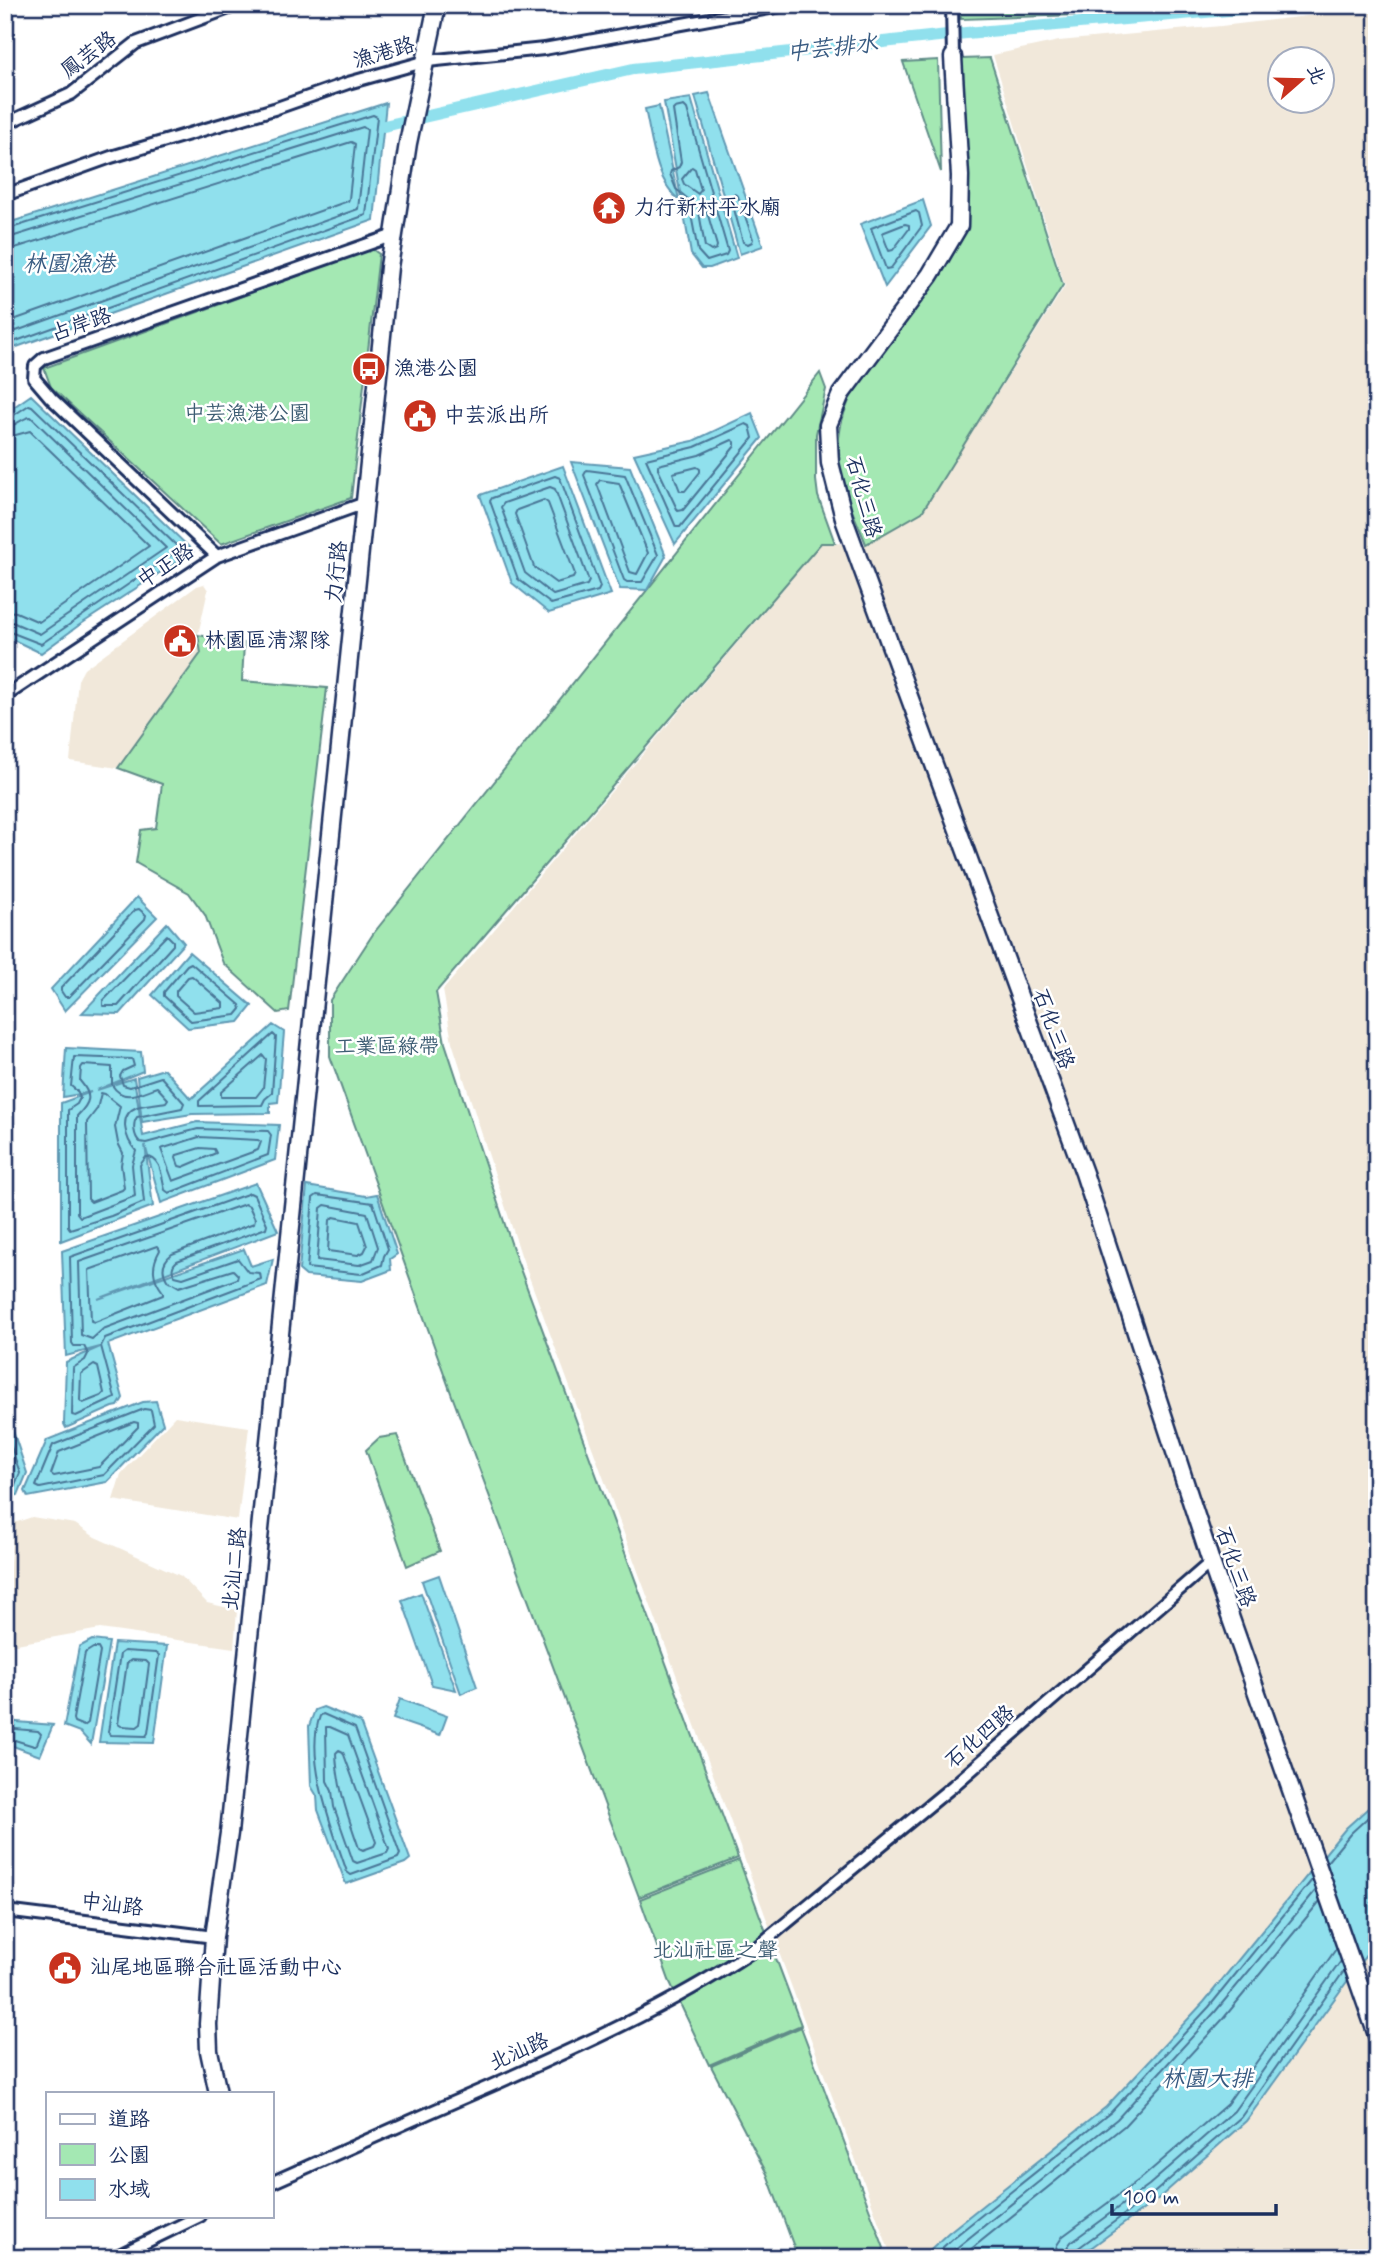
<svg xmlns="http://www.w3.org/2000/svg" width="1382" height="2263" viewBox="0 0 1382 2263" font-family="Mynerve,'LXGW WenKai TC',sans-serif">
<rect width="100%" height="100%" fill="#fff"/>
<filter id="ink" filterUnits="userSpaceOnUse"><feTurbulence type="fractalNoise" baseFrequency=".0143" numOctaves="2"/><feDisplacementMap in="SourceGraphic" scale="14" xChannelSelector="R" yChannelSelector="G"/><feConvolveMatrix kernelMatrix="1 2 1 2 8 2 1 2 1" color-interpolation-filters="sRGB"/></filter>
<g filter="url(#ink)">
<path fill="#f1e8da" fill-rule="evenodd" d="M1377,8V2258H892L521,1255L452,1042L443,990L822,543L866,544L922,512L1065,286L993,55L1059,41L1221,26ZM1280,60H1322V102H1280Z
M204,584L208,590L198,635L201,652L118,768L70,761L78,680L84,669L197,586Z
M175,1416L249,1427L238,1520L113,1500L121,1474Z
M32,1517L75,1524L95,1537L181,1576L207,1603L237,1610L234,1648L100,1629L11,1645L6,1644L5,1608L14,1523Z"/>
<path fill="#a4e8b3" stroke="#608c88" stroke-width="2" d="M960,5H1076V15L961,19Z
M990,58L1063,285L922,512L866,544C859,525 848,505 843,485C823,408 870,366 913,311C927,292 947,273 954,249C975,188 965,123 962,59Z
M938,60L941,172L903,62Z
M372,249L379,254L351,498L221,544L51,387L44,368Z
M820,373L826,389L816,434V480L818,496L835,543H821L436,992L445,1043L516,1258L738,1858L639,1897L451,1393L330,1056V1000L373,934Z
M198,635L244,643L242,681L327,688L289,1011L278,1013L223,963L205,915L189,893L136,863L141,830L156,828L162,784L118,768L201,653Z
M397,1435L440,1551L407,1566L366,1450L379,1438Z
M739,1860L801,2025L709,2065L669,1980L640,1899Z
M801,2027L884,2248L876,2258H798L767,2174L711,2066Z"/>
<path fill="#90e0ed" stroke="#6199b4" stroke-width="2" d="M709,93L763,246L740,254L695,96Z
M691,98L737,258L710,268H702L691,254L664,102Z
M386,103L374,220L11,349L5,353V224Z
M659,106L679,200C655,180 652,139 645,109Z
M923,200L931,226L885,287L860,224Z
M31,395L193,551L78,626L41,653L5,636V413Z
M752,413L762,438L675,544L634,454L693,441Z
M571,462L630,467L666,556L647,590L620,589Z
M563,466L611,594L549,613L512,583L480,495Z
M137,897L157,917L65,1011L51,989Z
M167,923L184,943L120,1014L82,1013Z
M189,952L252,1006L239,1022L188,1028L152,995Z
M273,1025L284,1032L278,1102L270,1103V1113L192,1114L142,1122L137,1077L164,1069L191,1099Z
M66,1048L141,1052L143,1071L97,1090L134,1078L143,1136L197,1122L279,1125L275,1160L161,1203L145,1145L153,1206L61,1241V1103L91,1092L63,1097Z
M256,1183L278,1231L98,1299L244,1249L251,1266L273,1259L267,1285L108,1344L123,1398L118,1406L113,1407L66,1428L64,1424L66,1362L100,1347L66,1356L62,1251Z
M307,1186L366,1196L377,1194L397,1254L390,1259L391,1270L362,1281L306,1276L299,1270Z
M156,1401L163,1424L107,1482L28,1497L25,1491L47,1440L143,1402Z
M5,1407L27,1473L18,1495L8,1498L5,1496Z
M439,1575L477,1687L461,1694L422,1581Z
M421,1593L456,1690L432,1685L402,1600Z
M92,1640L109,1642L91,1744L80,1732L64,1726L79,1647Z
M114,1643L167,1646L154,1743L99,1742Z
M400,1699L447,1716L440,1735L393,1719Z
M323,1707L360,1722L410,1859L405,1863L346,1884L318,1810L317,1796L311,1786L309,1726L315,1710Z
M5,1721L53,1725L40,1756L5,1743Z
M1377,1800V1940L1246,2121L1159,2198L1077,2258H921L948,2233L1106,2107L1204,2002L1346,1828Z"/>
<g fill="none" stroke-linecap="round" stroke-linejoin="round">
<path stroke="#4a7697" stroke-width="2" d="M684,106L687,109L728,251L726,255L707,261L698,251L688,199L676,189L670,174L671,171L679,167L681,162L673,110L675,108Z
M692,167L695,169L701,190L698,194L684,184L682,179Z
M734,194L738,196L753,239L752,242L748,244L743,242L731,198Z
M701,203L705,205L717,246L716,249L711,251L705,247L698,206Z
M916,211L919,213L922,226L891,268L886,269L871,228Z
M905,224L909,225V229L893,250L889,251L882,233Z
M5,230L373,115L377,117L366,215L5,345
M5,239L363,127L367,130L358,209L5,335
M5,249L15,248L351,142L355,144L349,199L348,201L5,323
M5,418L11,417L29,405L32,406L180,549L41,644L5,630
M746,424L750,426L753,438L680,527H676L646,459L695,447Z
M5,427C16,427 22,417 31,417L166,548L40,634L12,622L5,621
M5,438L30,431L149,546L39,622L16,612L5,611
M732,440L735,442V446L683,510L678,511L658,469V465L699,455Z
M697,467L700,469V472L685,491H680L673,473Z
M587,470L625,475L658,555L642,582H627L624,580L584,475Z
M555,476L560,478L600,587L598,591L551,604L518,579L490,501L492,498Z
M600,480L619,483L648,553L637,574L630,572L597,484Z
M550,487L555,489L589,581L587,585L553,595L525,573L501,507L504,503Z
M544,500L548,503L575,574L573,578L556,583L534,567L515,514L517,510Z
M139,909L146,915L145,919L69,997H65L61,991V988L135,910Z
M167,935L173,941V945L118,1006H103V1001Z
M191,963L240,1005L241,1009L236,1015L191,1021L164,996V992L187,965Z
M192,976L223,1003V1008L194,1012L176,996V991L188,977Z
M273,1034L276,1037L272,1093L265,1099L262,1105L199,1106V1101Z
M263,1055L266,1059L263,1088L256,1097H221V1092Z
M74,1057L132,1059L134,1066L123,1071L120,1076L123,1085L130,1087L161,1077L184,1103L182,1108L137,1117C132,1124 134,1137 140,1142L146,1143L198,1129L268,1131L271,1135L268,1155L169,1193L165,1190C162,1178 161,1156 146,1157L140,1165L144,1202L111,1216L70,1229L68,1226V1110L77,1104L80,1098L78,1092L71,1086Z
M83,1065L112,1067V1085C124,1104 141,1092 157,1087L168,1099L166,1102C156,1104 146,1104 137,1107C117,1115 126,1140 136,1151L132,1165L135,1196L80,1217L77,1213V1116C90,1103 93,1096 80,1081L81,1068Z
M101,1093L105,1094L120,1106L115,1127L118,1143L123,1153L121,1165L124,1188L122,1190L91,1202L88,1199L87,1122L97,1109Z
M199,1137L258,1140L261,1142L258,1150L173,1181L161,1149Z
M200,1148L214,1149L216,1153L183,1167L179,1166L176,1158L177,1155Z
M250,1193L254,1195L267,1224L266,1228L177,1261C172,1265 171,1271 175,1276L183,1278L238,1259L248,1272L260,1273L261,1279L105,1338L101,1346L115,1398L76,1416L72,1415L73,1368L85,1360L88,1354L84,1346H74L72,1343L70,1257Z
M317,1195L373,1203L388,1249L384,1256L382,1265L361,1274L307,1268L313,1198Z
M245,1204L249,1206L255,1219L254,1223L172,1254C163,1261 161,1270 167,1280L179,1287L233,1270L238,1275L237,1279L103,1329L92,1339L81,1335L79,1262Z
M325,1205L367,1213L378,1247L373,1260L359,1265L317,1260L321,1208Z
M334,1217L359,1222L367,1246L364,1252L358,1255L328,1251L330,1220Z
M157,1246L160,1250C151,1266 152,1278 163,1292V1295L95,1322L91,1321L89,1270Z
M94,1365L98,1367L104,1393L101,1396L83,1403L80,1400L81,1374Z
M144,1409L151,1410L154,1424L104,1475L40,1488L36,1486L53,1445Z
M134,1422L138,1423V1427L99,1467L54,1476L51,1474L59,1452Z
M5,1429L20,1473L13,1489L5,1491
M93,1648H98L100,1652L88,1723L84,1726L74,1722L73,1719L85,1653Z
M124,1651L156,1653L159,1655L148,1733L146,1736L111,1735L108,1732L120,1654Z
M131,1660L146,1661L149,1664L141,1724L137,1727L121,1726L118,1724L127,1663Z
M323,1714L355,1728L400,1854L398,1858L351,1875L347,1872C333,1830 304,1759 320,1716Z
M326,1727H330L348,1735L389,1849L387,1853L357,1863L353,1861L334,1807L332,1791L327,1781Z
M5,1728L38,1731L41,1734L37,1744L34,1746L5,1737
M339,1750L343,1752L376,1842L374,1846L363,1850L359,1848C348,1817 337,1786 336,1753Z
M1327,1862L1351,1833L1377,1809
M931,2258L953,2238L1111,2112L1209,2007L1312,1880
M944,2258L1117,2119L1215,2012L1316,1890
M960,2258L1124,2126L1223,2019L1320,1901
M1054,2258L1057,2245L1063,2236L1143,2177L1227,2104L1336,1949
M1065,2258L1066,2249L1071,2242L1149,2185L1234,2111L1341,1961
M1074,2258L1077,2249L1155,2192L1241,2117L1344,1971"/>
<path stroke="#6199b4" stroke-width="3.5" d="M5,1557L9,1525"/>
<path stroke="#90e0ed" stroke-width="12" d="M384,126L633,69L966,33L1285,5"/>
<g stroke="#1b2f5e" stroke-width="16">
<path id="street" d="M952,5L953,57
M5,124L71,94L136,43L237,5
M5,195L111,157L274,109L348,83L427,61L544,49L787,5
M217,556L51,398L34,378L35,366L44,358L394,235
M5,696L217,556L365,503
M5,1911L214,1937
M271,2183C343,2151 414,2119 486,2088C576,2048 668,2007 751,1952L953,1786L1211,1562
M113,2258L200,2216"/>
</g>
<g stroke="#1b2f5e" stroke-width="21">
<path id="secondary" d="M953,57L960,176L959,226L930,275L841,394L828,425L830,463L845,522L1084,1173L1211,1562L1377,2035
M218,2093L209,2051L208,2024L214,1937L229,1833L389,267L408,143L437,5"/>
</g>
<use href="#street" stroke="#fff" stroke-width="10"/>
<use href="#secondary" stroke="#fff" stroke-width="16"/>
</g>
</g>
<defs>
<g id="temple-disc" transform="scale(1.75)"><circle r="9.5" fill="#c8321e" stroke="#fff"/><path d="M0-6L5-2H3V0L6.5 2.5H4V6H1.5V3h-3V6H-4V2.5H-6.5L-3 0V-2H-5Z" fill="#fff"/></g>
<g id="bus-disc" transform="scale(1.75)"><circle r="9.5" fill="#c8321e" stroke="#fff"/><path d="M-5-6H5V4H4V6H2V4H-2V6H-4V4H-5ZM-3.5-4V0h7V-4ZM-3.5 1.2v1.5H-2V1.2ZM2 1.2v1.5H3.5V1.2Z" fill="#fff"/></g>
<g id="civic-disc" transform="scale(1.75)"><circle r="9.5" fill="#c8321e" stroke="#fff"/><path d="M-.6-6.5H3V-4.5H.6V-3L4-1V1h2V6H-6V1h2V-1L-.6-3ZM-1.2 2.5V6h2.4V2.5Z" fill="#fff"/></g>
</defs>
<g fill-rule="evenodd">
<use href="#temple-disc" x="609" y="208"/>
<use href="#bus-disc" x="369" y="369"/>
<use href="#civic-disc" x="420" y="416"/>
<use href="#civic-disc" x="180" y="641"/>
<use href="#civic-disc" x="65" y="1968"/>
</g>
<g text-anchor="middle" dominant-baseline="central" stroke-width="5" stroke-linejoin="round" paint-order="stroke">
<g font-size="21" fill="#1b2f5e" stroke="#fff">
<text transform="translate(384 53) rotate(-16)">漁港路</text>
<text transform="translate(89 55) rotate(-37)">鳳芸路</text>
<text transform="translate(81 325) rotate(-19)">占岸路</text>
<text transform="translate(863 497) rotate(75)">石化三路</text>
<text transform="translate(166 566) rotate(-33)">中正路</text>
<text transform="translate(337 572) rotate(-84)">力行路</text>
<text transform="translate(1053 1029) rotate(70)">石化三路</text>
<text transform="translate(1235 1567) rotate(71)">石化三路</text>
<text transform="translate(235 1569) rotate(-84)">北汕二路</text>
<text transform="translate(980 1737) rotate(-41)">石化四路</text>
<text transform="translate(112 1905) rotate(7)">中汕路</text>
<text transform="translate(519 2052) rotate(-24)">北汕路</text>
</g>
<g font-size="21" fill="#1b2f5e" stroke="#fff" text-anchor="start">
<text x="634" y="208">力行新村平水廟</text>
<text x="394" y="369">漁港公園</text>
<text x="444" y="416">中芸派出所</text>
<text x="204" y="641">林園區清潔隊</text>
<text x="90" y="1968">汕尾地區聯合社區活動中心</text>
</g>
<g font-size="21" fill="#3d5d73" stroke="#fff">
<text x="247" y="414">中芸漁港公園</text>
<text x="387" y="1047">工業區綠帶</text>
<text x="715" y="1951">北汕社區之聲</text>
</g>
<g font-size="23" font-style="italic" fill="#385b82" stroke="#fff">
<text transform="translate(832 49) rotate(-6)">中芸排水</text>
<text x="69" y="265">林園漁港</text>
<text x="1207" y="2080">林園大排</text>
</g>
</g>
<rect width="1382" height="2263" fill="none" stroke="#fff" stroke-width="28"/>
<rect x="14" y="14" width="1354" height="2235" fill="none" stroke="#1b2f5e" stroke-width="2.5" filter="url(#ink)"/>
<rect x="46" y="2092" width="228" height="126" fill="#ffffff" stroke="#a4acbf" stroke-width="2"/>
<rect x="60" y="2114" width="35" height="10" fill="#ffffff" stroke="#a4acbf" stroke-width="2"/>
<text x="108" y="2126" font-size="21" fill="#1b2f5e">道路</text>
<rect x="60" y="2144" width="35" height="21" fill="#a4e8b3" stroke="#a4acbf" stroke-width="2"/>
<text x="108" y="2162" font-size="21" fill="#1b2f5e">公園</text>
<rect x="60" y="2179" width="35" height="21" fill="#90e0ed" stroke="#a4acbf" stroke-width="2"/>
<text x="108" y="2196" font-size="21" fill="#1b2f5e">水域</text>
<g transform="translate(1301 80) rotate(70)"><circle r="33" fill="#ffffff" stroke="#a4acbf" stroke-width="2"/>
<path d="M0-5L12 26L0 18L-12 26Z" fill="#c8321e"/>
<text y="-10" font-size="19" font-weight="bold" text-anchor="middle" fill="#1b2f5e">北</text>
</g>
<path d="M1112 2204v10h164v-10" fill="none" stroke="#1b2f5e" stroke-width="3.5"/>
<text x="1123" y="2204" font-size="21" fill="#1b2f5e" stroke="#ffffff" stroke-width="5" paint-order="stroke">100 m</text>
</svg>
